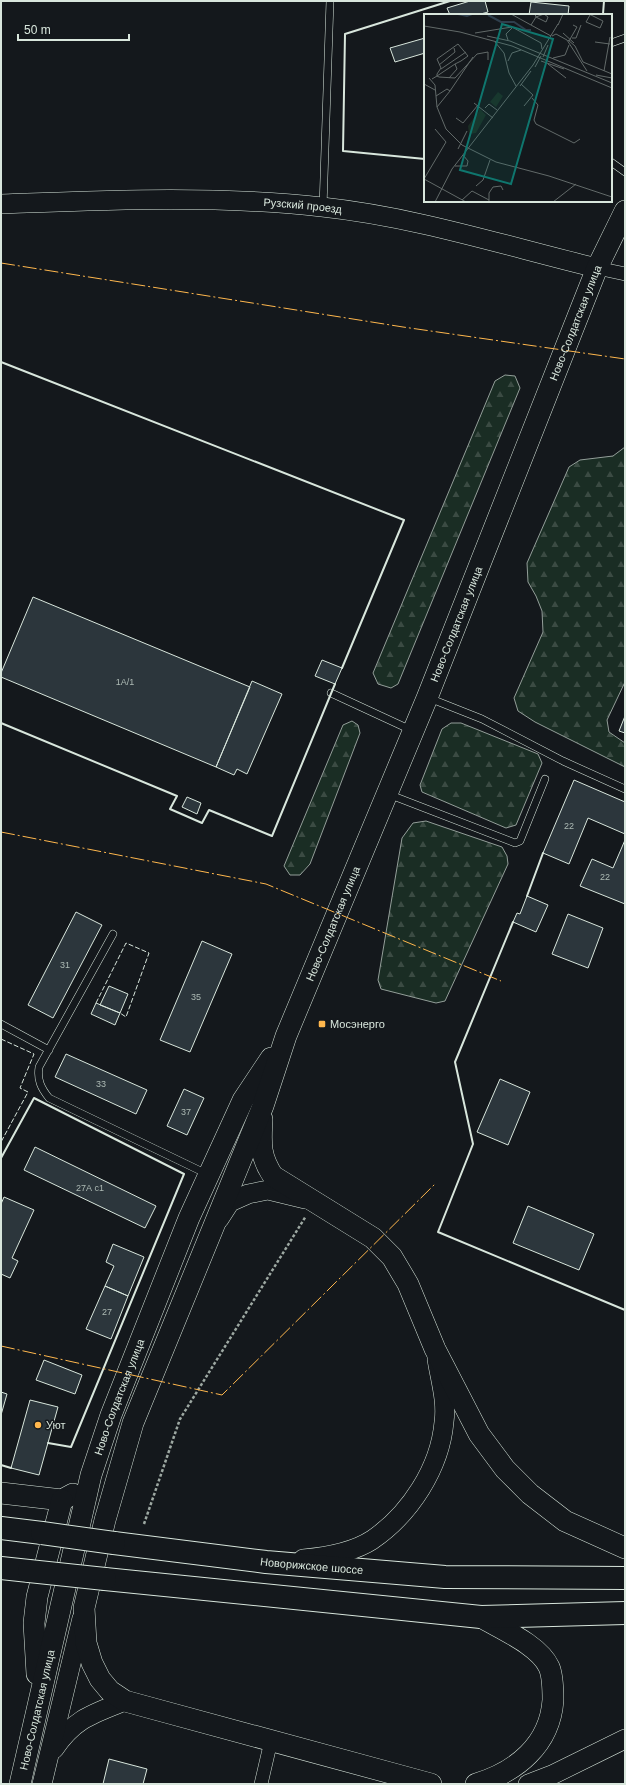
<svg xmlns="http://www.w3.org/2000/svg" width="626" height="1785" viewBox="0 0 626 1785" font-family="Helvetica,sans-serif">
<defs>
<pattern id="forest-firs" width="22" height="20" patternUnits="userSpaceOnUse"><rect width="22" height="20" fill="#1a2d24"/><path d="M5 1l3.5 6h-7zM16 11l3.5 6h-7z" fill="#3b4b43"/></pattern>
</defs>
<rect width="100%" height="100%" fill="#14181c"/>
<path fill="url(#forest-firs)" stroke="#939e99" d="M505,375L515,376L520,388L398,684L391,688L378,684L373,673L495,381Z
M625,447V682L607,720L609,732L625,743V767L535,722L518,711L514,698L543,632L542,611L536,596L528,582L527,563L569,467L580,460L613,456Z
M352,721L358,725L360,733L310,864L300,875H290L284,866L343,725Z
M451,723H461L538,754L542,763L516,825L506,828L422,792L420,785L442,729Z
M426,821L502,847L507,856L508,864L445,1001L436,1003L381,989L378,980L402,838L413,823Z"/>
<path fill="#2c363c" stroke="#d8e6dc" d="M470,1H485L488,12L477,15H450L447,8Z
M531,2L569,6L568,15H529Z
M425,38V53L395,62L390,48Z
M33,597L250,687L216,767L1,677V673Z
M322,660L342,668L335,684L315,676Z
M252,681L282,694L247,774L237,769L234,775L216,767Z
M625,716V733L619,731Z
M574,780L625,802V834L588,818L569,864L543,853Z
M187,797L201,803L197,814L182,807Z
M625,840V904L580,886L592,859L613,868Z
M527,896L548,905L536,932L513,922L517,913L520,914Z
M76,912L102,925L53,1018L28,1005Z
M568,914L603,928L588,968L552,954Z
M202,941L232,954L190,1052L160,1040Z
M109,986L128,994L120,1013L100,1005Z
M96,1003L120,1013L115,1025L91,1014Z
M66,1054L147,1090L136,1114L55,1077Z
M500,1079L530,1092L508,1145L477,1132Z
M184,1089L204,1098L187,1135L167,1126Z
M35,1147L156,1206L145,1228L24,1170Z
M4,1197L34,1210L12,1258L18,1261L10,1278L1,1274V1204Z
M528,1206L594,1234L579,1270L513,1243Z
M113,1244L144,1257L128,1296L105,1286L114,1266L106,1262Z
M105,1286L128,1296L111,1339L86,1329Z
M44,1360L82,1375L75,1394L36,1380Z
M1,1392L7,1394L1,1415Z
M30,1400L58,1407L39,1475L11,1468Z
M109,1759L147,1769L143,1784H103Z"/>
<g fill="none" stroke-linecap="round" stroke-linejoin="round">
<g stroke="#d8e6dc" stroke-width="8">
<path id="lane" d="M611,43L625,38
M611,162L625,172
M323,207L330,1
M331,693L411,730
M429,698L482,719L563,761L625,789
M388,794L515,843L520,841L545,779
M113,934L39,1067C37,1080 41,1088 49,1098L207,1174
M1,1024L49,1050"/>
</g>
<g stroke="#d8e6dc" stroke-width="14">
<path id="street" d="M597,268L625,274
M261,1784L271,1741"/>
</g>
<g stroke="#d8e6dc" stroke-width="20">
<g id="secondary">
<path id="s1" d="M1,204C108,200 215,195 322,207C416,217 506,246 597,268"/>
<path d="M219,1219L230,1202L248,1194L268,1190L305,1199"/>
<path d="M303,1559C326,1557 352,1553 372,1540C410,1514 440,1468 444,1422C447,1401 440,1379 437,1359"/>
<path d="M54,1749C74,1719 92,1714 125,1701"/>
<path d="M42,1784L82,1618"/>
<path d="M528,1784L554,1774L625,1739"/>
</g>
</g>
<g stroke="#d8e6dc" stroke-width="22">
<g id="primary">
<path d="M262,1119C261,1142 259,1155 273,1176L373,1238L392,1257L408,1284L435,1349L479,1434L505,1469L530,1494L565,1521L625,1548"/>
<path d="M1,1493L62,1500L73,1494"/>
<path d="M37,1674L34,1623L37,1597L62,1500"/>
<path id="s2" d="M20,1784L91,1475L111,1415L189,1218L243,1100L271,1058"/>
<path id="s3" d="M431,1784L125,1701L110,1691L100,1679L92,1663L86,1643L84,1608L105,1520L133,1423L263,1106L286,1036L427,698L597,268L625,211"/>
<path d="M476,1784C516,1772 550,1745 553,1700C553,1691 553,1676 549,1667C539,1645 501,1629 481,1617"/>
</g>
</g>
<g stroke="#d8e6dc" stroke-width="24">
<g id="highway">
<path d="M1,1528L42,1533"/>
<path id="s4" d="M114,1543L266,1562L445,1577L625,1578"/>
<path d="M1,1568L29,1571"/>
<path d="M105,1579L481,1617L625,1613"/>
</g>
</g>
<path stroke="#9da8a2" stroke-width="2.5" stroke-dasharray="3 2" stroke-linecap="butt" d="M144,1524L180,1419L306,1216"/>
<use href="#lane" stroke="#14181c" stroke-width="7"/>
<use href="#street" stroke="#14181c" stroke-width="13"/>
<use href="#secondary" stroke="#14181c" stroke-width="19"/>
<use href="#primary" stroke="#14181c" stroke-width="21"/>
<use href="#highway" stroke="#14181c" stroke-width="22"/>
<g stroke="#d8e6dc" stroke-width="24" stroke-linecap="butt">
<path id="highway-bridge" d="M42,1533L114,1543
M29,1571L105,1579"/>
</g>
<use href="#highway-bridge" stroke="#14181c" stroke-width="22"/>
<path stroke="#d8e6dc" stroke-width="1" stroke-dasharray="5 2" stroke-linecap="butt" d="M96,1003L126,943L149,953L126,1017L120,1013
M1,1039L34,1054L20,1088L28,1092L1,1142"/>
<path stroke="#d8e6dc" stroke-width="2" d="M603,14L604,1
M425,159L343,151L345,34L450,1
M1,362L404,520L342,668
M1,723L177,796L170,809L202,823L209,810L272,836L335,684
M527,896L543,853
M513,922L455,1062L473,1144L438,1232L625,1310
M1,1158L34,1098L184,1174L71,1447L48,1443
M1,1465L11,1468"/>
<path stroke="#ffb74d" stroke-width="1" stroke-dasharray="14 3 2 3" stroke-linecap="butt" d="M1,263L403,327L625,359
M1,832L266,884L501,981
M1,1346L222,1395L435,1184"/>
</g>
<g fill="#ffb74d" stroke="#14181c" stroke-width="1.5">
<rect x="318" y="1020" width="8" height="8" rx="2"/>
<circle cx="38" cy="1425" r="4"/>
</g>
<g text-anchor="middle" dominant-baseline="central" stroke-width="3" stroke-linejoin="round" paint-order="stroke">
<g font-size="9" fill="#adbab4">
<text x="125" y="682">1А/1</text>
<text x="569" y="826">22</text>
<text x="605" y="877">22</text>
<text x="65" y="965">31</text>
<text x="196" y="997">35</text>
<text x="101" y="1084">33</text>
<text x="186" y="1112">37</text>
<text x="90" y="1188">27А с1</text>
<text x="107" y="1312">27</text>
</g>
<g font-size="11" fill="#d8e6dc" stroke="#14181c">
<text stroke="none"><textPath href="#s1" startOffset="302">Рузский проезд</textPath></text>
<text stroke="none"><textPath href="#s3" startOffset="1802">Ново-Солдатская улица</textPath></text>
<text stroke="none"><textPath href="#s3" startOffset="1478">Ново-Солдатская улица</textPath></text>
<text stroke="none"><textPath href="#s3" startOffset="1154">Ново-Солдатская улица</textPath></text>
<text stroke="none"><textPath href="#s2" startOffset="400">Ново-Солдатская улица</textPath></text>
<text stroke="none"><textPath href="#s4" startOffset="199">Новорижское шоссе</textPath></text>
<text stroke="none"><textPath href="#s2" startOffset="76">Ново-Солдатская улица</textPath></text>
</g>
<g font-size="11" fill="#d8e6dc" stroke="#14181c" text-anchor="start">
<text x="330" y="1024">Мосэнерго</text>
<text x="46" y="1425">Уют</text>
</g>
</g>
<g transform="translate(424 14)">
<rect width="188" height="188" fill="#14181c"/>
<path d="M74,78L79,82L72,93L66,88ZM53,92L62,101L52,119L45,120L44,112L55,97Z" fill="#1a2d24"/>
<path fill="none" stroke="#2f3f4d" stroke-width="2" d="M34,0L43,2L48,0M64,1L77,8H90L102,16H107"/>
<path fill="none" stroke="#626a69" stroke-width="1" d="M87,0L127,22M165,0L179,7L176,14L162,8L166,1M107,11L112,3L122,8L124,3L120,0L112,3L111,0M134,11L139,0M0,12L36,18L88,32L188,74M51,19L88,13L117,29L118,35M139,19L150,29M63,22L86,27L188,69M128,22L132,20L143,26L163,57M148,24H152L157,11M84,26L82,20L88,14M144,26L151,32L159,48L188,60M145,27L153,13L149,11M71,28L80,39L85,59L92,72M171,28L186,30M119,43L124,31M129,44L141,41L145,31M84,47L88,39L97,36M117,47L140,55M124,50L142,64M15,51L31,38L30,34M111,53L117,42M17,55L42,38M180,57L186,23M172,61L188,64M5,64L11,71L13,93L22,115L38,131L72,148L125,162L188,183M25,64L33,55L31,50M8,65L13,62L31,50L37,47L44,42L34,30L13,45L17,54L13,60V62L15,63L31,64L53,40L64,38V46M0,70L11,76M97,70L109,81L100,92M96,72L107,57M26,77L49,43M12,82L23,75L26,77L13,93M108,84L114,91L110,106L112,110L150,129L156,125M50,89L69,104M61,94L65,90L73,96M32,104L39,109L54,91M34,135L43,117M31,152H43L44,147L39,141M0,165L22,128L11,115M0,165L42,188M52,172L59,166L66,146M38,186L48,177L65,186M11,188L28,155L109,51L134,10M65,188V179L69,173L77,172L79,176M129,188L152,170"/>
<path fill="#0f766e" fill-opacity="0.15" stroke="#0f766e" stroke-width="2" d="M78,10L129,25L87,170L36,156Z"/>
<rect width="188" height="188" fill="none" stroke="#d8e6dc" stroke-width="2"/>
</g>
<rect width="626" height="1785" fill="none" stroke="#d8e6dc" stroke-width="4"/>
<path d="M18 34v6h111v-6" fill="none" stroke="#d8e6dc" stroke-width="2"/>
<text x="24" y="34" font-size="12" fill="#d8e6dc" stroke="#14181c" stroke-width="3" paint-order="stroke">50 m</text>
</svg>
